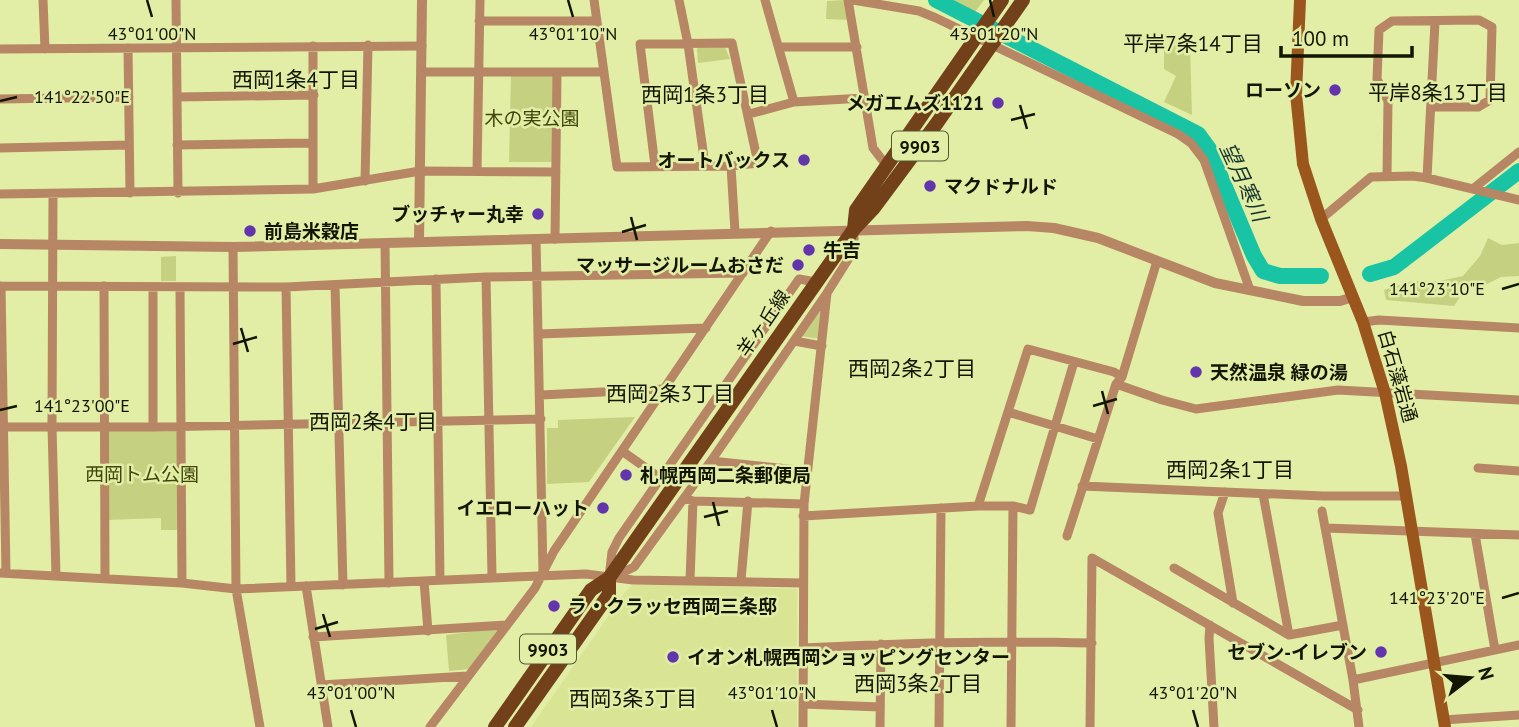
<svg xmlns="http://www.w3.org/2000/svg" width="1519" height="727" viewBox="0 0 1519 727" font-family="'PT Sans','Noto Sans JP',sans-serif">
<rect width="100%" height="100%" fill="#e2eea6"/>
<path fill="#d9e595" d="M632,585H691L797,589V727H531L625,592Z"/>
<path fill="#c5d181" d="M845,0L849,20L826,19L827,1Z
M951,0H984L975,12Z
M1190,44L1192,115L1164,102L1176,76L1164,69V46Z
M699,47H725L730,59L698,63L697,49Z
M511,73L551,74L554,77L555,159L551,162H509Z
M1488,238L1502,245L1519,243V276L1501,277L1487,284L1466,288L1454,306L1386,300L1384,290L1412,281H1439L1463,276L1480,256Z
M176,256V281H161V257Z
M824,303L821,339L800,336Z
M635,417L589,482L547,484V428H558V420Z
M107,430H177V530H161V518L107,520Z
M499,628L469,669L449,671L446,635Z"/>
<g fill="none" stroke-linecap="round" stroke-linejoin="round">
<path stroke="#19c4a5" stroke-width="16" d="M936,0L1198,134L1209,149L1254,256L1263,271L1280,276H1321
M1370,274L1394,267L1519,171"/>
<path stroke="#b68665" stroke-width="9" d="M43,0L45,49
M176,0L178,193
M594,0L617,167L731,166L758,163L732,43L640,44L655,166
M679,0L688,44L705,165
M765,0L794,102
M848,0L873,148L887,166
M853,0L919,11L936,18L1178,134L1191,143L1204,160L1250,290
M479,21H597
M779,47H857
M128,48L130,193
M0,49L422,46
M422,72H603
M177,97L314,95
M0,99L129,97
M749,114L794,102L864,98
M177,145L313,143
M0,148L129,145
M731,166L735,232
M477,171L480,0
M1387,176L1388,101L1377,79L1379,30L1392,21L1479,20L1492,27L1490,100L1478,107H1433
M1427,178L1435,22
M365,181L368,45
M1474,188L1519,152
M313,189V46
M0,194L313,189L420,171L556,172
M53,194L52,427L56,576
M1321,219L1371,177L1413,176L1427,178L1519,200
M536,239L543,573
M555,239L557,72
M385,243L389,583
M233,247L236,589L260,727
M486,277L492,577
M436,279L440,580
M335,285L343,585
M0,286L286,287L486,277L743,273
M1,286L6,573
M104,286L105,578
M153,287V427
M286,287L291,586
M180,288L182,583
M1363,322L1379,320L1519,328
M539,334L706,328
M794,341L822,346
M1074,362L1030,510L1013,506H978L1028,349L1114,372L1122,377
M1116,384L1162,400L1196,409L1338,390L1519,400
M541,395L663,389
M1008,412L1098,439
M0,427H153L541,419
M622,451L660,478
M711,461L807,471
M1478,468L1519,471
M1082,486L1323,496H1406
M1225,492L1218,513L1233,603
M1263,494L1289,635
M684,498L693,501L804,504
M1322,511L1353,680L1359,727
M803,516L978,506
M1326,528L1519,535
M1475,534L1495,650
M1067,536L1116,384L1122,377L1157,261
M1174,568L1289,635L1343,625
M0,573L182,583L236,589L586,574L633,580L802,583
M609,577L612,552L619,538L799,279L816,282
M611,578L634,567L711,461L827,293L854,250V231
M690,580L693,501
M741,580L748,501
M424,581L428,631
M306,586L328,727
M1210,625L1209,638L1214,727
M313,637L506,625
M803,648C899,643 995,640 1092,643
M1353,680L1519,645
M321,685L467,676
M803,704L880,707
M1443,720L1519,715
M430,727L535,588L554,551L771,231
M803,727L804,504L827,293
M880,727L881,644
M939,727L941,508
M1011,727L1013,506
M1090,727L1092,558L1358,710"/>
<path stroke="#b68665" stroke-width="10" d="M419,242L422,0
M0,244L233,247L1027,226L1054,228L1098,238L1215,283L1303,301H1340L1353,297"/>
<path stroke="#9b561d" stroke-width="12" d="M1300,0L1296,94L1303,164L1321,219L1363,322L1385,393L1401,466L1445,727"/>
<path stroke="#72411a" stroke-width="14" d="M854,229L856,210L1002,0
M495,727L591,590L609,578L854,229L873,209L937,123L1023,0
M515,727L609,594V578"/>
</g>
<path fill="none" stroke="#121500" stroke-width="2.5" d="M147,0L152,17M568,0L573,17M990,0L994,17M0,101L17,97M1020,105L1027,129M1011,120L1035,114M631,217L637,240M622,232L646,225M1502,289L1519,284M241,328L248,352M233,344L257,337M1102,391L1108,414M1093,406L1117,399M0,410L17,406M713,502L719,526M704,517L728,511M1502,598L1519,593M323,614L330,637M315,629L338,622M351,710L356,727M772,710L777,727M1193,710L1198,727"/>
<g fill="#6335ad" stroke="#e2eea6" stroke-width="2.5">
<circle cx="1335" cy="90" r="7"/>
<circle cx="998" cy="103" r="7"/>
<circle cx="804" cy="160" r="7"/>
<circle cx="930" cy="186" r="7"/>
<circle cx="538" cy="214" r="7"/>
<circle cx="250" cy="231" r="7"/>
<circle cx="809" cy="250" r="7"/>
<circle cx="798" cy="265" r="7"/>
<circle cx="1196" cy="372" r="7"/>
<circle cx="626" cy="475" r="7"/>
<circle cx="603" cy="508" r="7"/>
<circle cx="554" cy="606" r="7"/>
<circle cx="1381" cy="652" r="7"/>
<circle cx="673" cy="657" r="7"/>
</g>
<g text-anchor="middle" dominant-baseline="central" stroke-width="5" stroke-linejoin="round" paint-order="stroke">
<g fill="#e2eea6" stroke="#505632" stroke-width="2">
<rect x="892" y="131.5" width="56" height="29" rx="5"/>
<rect x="520" y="634.5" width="56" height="29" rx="5"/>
</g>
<g font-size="18" font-weight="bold" fill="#121500">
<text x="920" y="146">9903</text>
<text x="548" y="649">9903</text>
</g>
<g font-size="19" font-weight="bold" fill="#121500" stroke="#e2eea6" text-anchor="end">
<text x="1321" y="90">ローソン</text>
<text x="984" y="103">メガエムズ1121</text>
<text x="790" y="160">オートバックス</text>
<text x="944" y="186" text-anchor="start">マクドナルド</text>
<text x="524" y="214">ブッチャー丸幸</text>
<text x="264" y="231" text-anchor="start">前島米穀店</text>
<text x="823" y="250" text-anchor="start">牛吉</text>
<text x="784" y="265">マッサージルームおさだ</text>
<text x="1210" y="372" text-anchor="start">天然温泉 緑の湯</text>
<text x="640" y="475" text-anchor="start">札幌西岡二条郵便局</text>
<text x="589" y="508">イエローハット</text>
<text x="568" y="606" text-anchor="start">ラ・クラッセ西岡三条邸</text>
<text x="1367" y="652">セブン-イレブン</text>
<text x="687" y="657" text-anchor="start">イオン札幌西岡ショッピングセンター</text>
</g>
<g font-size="19" fill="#40460b" stroke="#e2eea6">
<text x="532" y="118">木の実公園</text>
<text x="142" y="474">西岡トム公園</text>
</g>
<g font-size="19" fill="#121500" stroke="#e2eea6">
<text transform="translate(763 323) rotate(-55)">羊ヶ丘線</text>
<text transform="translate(1398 376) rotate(74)">白石藻岩通</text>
</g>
<g font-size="21" fill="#121500" stroke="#e2eea6">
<text x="1193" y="43">平岸7条14丁目</text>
<text x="296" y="79">西岡1条4丁目</text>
<text x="1438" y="92">平岸8条13丁目</text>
<text x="705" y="94">西岡1条3丁目</text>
<text x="912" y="368">西岡2条2丁目</text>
<text x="670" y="393">西岡2条3丁目</text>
<text x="373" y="421">西岡2条4丁目</text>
<text x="1230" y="469">西岡2条1丁目</text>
<text x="918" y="683">西岡3条2丁目</text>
<text x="633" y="698">西岡3条3丁目</text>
</g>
<g font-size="21" font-style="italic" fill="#15342d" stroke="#e2eea6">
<text transform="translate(1244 182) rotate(65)">望月寒川</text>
</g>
</g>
<g font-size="18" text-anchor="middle" fill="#121500" stroke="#e2eea6" stroke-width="5" stroke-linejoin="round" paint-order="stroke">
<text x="152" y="40">43°01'00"N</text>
<text x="573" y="40">43°01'10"N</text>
<text x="994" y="40">43°01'20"N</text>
<text x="82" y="103">141°22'50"E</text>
<text x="1437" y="295">141°23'10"E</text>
<text x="82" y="412">141°23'00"E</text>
<text x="1437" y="604">141°23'20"E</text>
<text x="351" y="699">43°01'00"N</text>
<text x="772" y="699">43°01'10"N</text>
<text x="1193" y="699">43°01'20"N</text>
</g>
<g transform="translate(1470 678) rotate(74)" stroke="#e2eea6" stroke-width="5" paint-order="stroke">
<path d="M0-5L12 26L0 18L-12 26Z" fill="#121500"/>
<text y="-10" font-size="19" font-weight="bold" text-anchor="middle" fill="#121500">N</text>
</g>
<path d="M1281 46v10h131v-10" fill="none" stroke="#121500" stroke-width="3.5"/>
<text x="1292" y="46" font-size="21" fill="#121500" stroke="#e2eea6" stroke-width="5" paint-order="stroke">100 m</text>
</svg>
